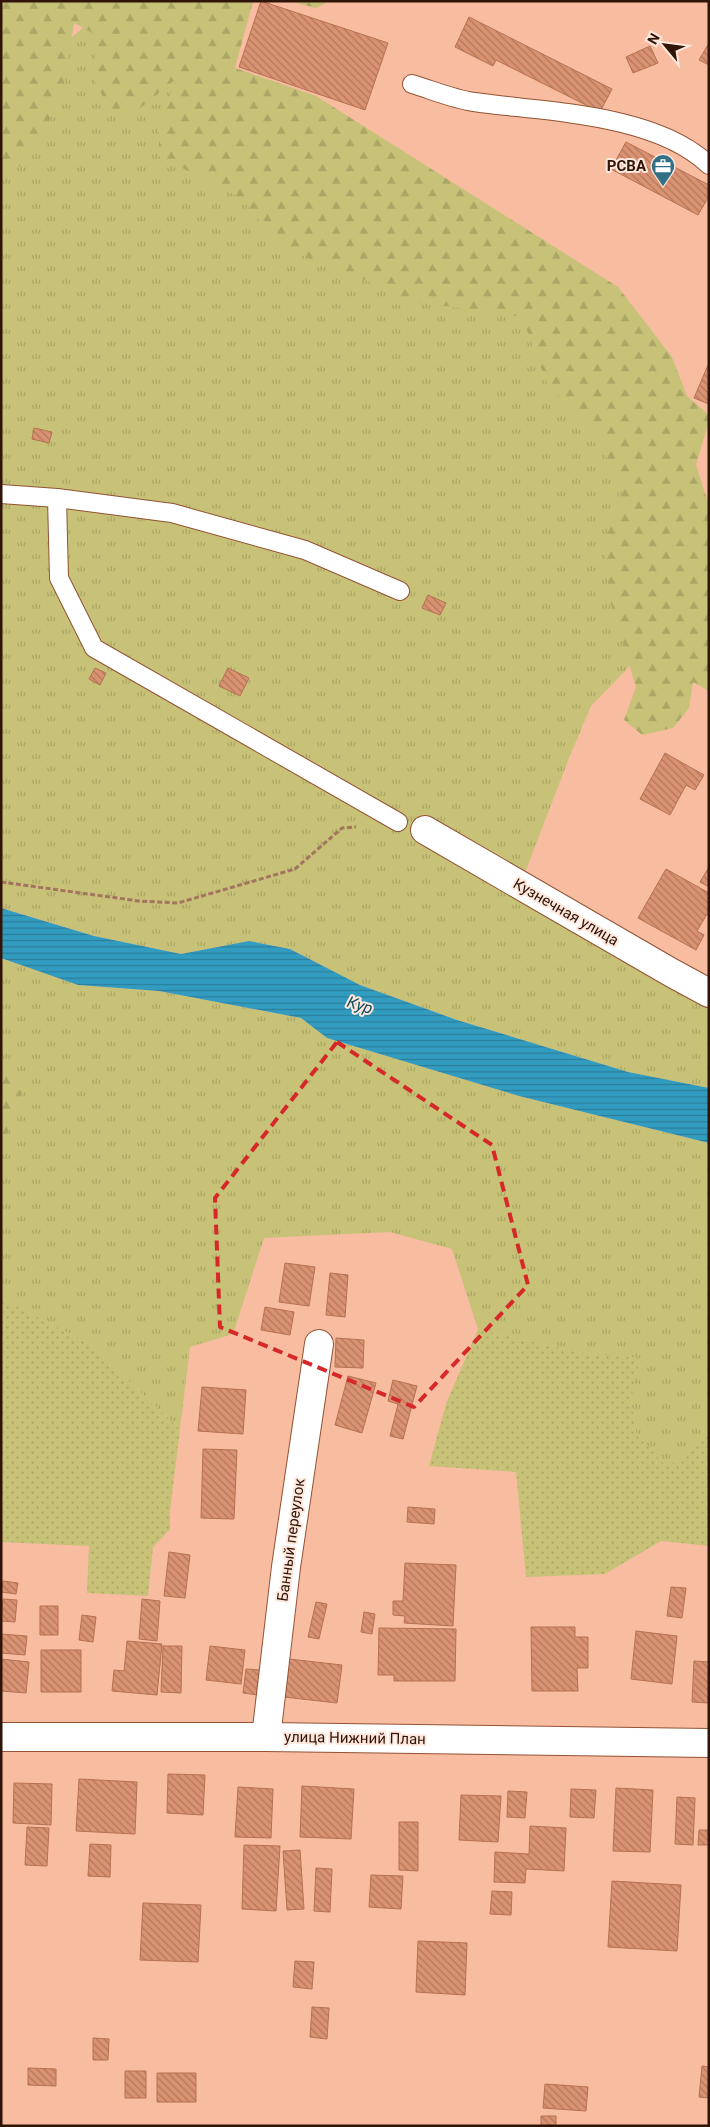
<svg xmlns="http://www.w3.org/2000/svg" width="710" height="2127" viewBox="0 0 710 2127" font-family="Roboto,sans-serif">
<defs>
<pattern id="grass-tufts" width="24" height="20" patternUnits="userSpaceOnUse" patternTransform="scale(1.25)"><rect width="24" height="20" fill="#c7c277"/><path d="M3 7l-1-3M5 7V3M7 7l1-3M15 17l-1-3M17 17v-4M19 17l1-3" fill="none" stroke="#aba665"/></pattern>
<pattern id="forest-firs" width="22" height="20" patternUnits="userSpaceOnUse" patternTransform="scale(1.25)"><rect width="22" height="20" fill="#c7c277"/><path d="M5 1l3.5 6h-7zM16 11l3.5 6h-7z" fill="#aba665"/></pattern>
<pattern id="park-dots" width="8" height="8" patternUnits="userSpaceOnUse" patternTransform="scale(1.25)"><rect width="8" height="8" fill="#c7c277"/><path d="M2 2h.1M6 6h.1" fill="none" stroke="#aba665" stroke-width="1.8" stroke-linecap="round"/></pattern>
<pattern id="water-rules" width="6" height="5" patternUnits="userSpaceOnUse" patternTransform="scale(1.25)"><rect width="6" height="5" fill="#329cc0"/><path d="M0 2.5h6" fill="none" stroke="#2b7e9a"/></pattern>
<pattern id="building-back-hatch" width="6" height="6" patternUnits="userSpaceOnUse" patternTransform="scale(1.25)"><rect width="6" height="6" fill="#da9372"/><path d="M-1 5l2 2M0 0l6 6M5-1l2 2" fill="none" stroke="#b1775c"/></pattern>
</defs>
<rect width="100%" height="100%" fill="#f8bca1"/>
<path fill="url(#grass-tufts)" d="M93,20L455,267L643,401L639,629L628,668L591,706L569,758L518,891L709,1002V1088L628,1072L457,1020L360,985L290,949L249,941L181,954L94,936L1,908V118L42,61Z
M1,958L78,985L159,991L301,1018L327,1038L519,1096L709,1143V1421L705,1438L667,1467L636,1433L631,1400L639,1358L587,1354L478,1329L452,1249L390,1232L264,1238L233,1334L190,1347L180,1429L89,1344L1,1298V1145L4,1142L22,1092L1,1068Z"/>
<path fill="url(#forest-firs)" d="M1,1H253L235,68L316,96L618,287L672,357L687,396L709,415V421L696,465L709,505V691L693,682L689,708L673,728L642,735L624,720L636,687L610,601L604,540L622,493L596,433L547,384L522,317L409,301L352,274L281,248L242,199L159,156V127L176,79L133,114L108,108L93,76L98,36L74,23L65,79L51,117L27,159L9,176L1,170Z
M290,1H329L316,8Z
M1,1068L22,1092L4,1143L1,1145Z"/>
<path fill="url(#park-dots)" d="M1,1298L89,1344L180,1429L170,1511V1529L153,1547L148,1596L87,1593L89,1546L1,1542Z
M478,1329L587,1354L640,1358L631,1400L636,1433L667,1467L705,1438L709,1421V1546L661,1541L605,1574L526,1577L516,1472L429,1466L446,1404Z"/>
<path fill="url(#water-rules)" d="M1,908L94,936L181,954L249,941L290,949L360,985L457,1020L628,1072L709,1088V1143L519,1096L327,1038L301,1018L159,991L78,985L1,958Z"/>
<path fill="url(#building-back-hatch)" stroke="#b57151" d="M261,1L388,43L365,110L239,67Z
M469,17L612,89L600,112L496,60L493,66L455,47Z
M709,43V65L699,60Z
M650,46L658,63L633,73L626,57Z
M626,142L709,185V196L698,215L611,169Z
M708,365L709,366V404L694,398Z
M34,428L52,432L49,443L32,439Z
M428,595L446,603L440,615L422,608Z
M95,668L106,673L100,685L89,679Z
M228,668L249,678L240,696L219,686Z
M665,753L704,775L695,790L686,785L670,815L640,799Z
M709,867V887L700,882Z
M666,869L709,893V915L707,914L697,931L704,935L696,950L638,918Z
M285,1263L315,1267L309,1306L279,1302Z
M330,1273L348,1275L345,1317L326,1315Z
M265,1307L294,1312L290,1335L261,1330Z
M336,1338L364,1340L363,1368L335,1367Z
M348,1376L376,1383L362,1433L335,1425Z
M393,1380L417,1386L403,1439L390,1436L398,1404L388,1401Z
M202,1387L246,1390L243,1434L198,1431Z
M203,1449L237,1450L234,1519L201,1518Z
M408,1507L435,1509L434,1524L407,1522Z
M169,1552L190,1555L185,1598L164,1596Z
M405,1563L456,1565L453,1626L404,1623L405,1616L393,1615V1601H403Z
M3,1581L18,1583L16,1594L1,1592Z
M671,1587L686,1588L682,1618L667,1616Z
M3,1599L17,1600L15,1622L1,1621Z
M142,1599L160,1601L157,1641L139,1639Z
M316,1602L327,1604L319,1639L308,1637Z
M40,1606H58V1635H40Z
M364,1612L375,1614L372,1634L361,1632Z
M82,1615L96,1617L93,1642L79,1640Z
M531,1627H575V1637H588V1668H577L578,1691H532Z
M379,1628L456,1629L455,1681H394V1675H378Z
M636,1631L677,1636L672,1684L631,1679Z
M1,1634L27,1636L25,1655L1,1653Z
M127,1641L162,1644L157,1695L112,1691L114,1670L124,1671Z
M163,1646H182L181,1693L161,1692Z
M210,1646L245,1650L241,1684L206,1680Z
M41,1650H81V1692H41Z
M1,1659L29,1662L26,1693L1,1691Z
M289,1659L342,1665L337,1703L284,1697Z
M694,1661L709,1662V1703L692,1702Z
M246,1669L261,1670L258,1695L243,1693Z
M168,1774L205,1775L203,1815L167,1813Z
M79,1779L137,1782L135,1834L76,1831Z
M14,1783L52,1784L51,1825L13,1823Z
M302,1786L354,1789L351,1839L300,1837Z
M238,1787L273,1789L271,1838L235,1837Z
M616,1788L653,1790L650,1852L613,1851Z
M571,1789L596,1790L594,1818L570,1817Z
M508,1791L527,1792L525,1818L507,1817Z
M461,1795L501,1796L498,1842L459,1840Z
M677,1797L695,1798L693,1845L675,1844Z
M399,1822H418V1871L399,1870Z
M530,1826L566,1828L564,1871L526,1869L525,1883L494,1882L495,1852L529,1854Z
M27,1827L49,1828L47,1866L25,1865Z
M699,1830H709V1845H698Z
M90,1844L111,1845L110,1877L88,1876Z
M244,1845L280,1846L276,1911L242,1909Z
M300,1850L304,1909L287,1910L283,1851Z
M316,1868L332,1869L330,1912L314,1911Z
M371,1875L403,1876L401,1909L369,1907Z
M612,1881L681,1885L677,1951L608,1947Z
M492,1891L512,1892L511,1915L490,1914Z
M143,1903L201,1905L198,1962L140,1960Z
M418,1941L467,1943L465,1995L416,1992Z
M295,1961L314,1962L312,1989L293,1987Z
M312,2007L329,2008L327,2039L310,2037Z
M93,2038L109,2039L108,2060H93Z
M702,2066L709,2067V2098L699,2097Z
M28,2068L56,2069V2086L28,2085Z
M125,2071H146V2098H125Z
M157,2073H196V2102H157Z
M545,2084L588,2087L586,2111L543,2108Z
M541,2116H556V2126H541Z"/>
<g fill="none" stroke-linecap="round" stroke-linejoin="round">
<g stroke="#935233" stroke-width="20">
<path id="lane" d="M412,84C432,90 453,99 474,102C544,112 655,113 709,165
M1,494L57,498L59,578L94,648L398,822
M57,498L172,513L305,550L400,591"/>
</g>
<g stroke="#935233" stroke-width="30">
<path id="street" d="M425,830L672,973L709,993
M1,1737H266L709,1743
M266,1737L286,1567L319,1344"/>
</g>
<path stroke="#a37560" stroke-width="3" stroke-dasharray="5 2.5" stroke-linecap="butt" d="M1,882L139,901L178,903L295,869L342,828L356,827"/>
<use href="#lane" stroke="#fff" stroke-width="18"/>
<use href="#street" stroke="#fff" stroke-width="28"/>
</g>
<path fill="none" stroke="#d62828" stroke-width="4" stroke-dasharray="10 6" stroke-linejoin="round" d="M337,1042L492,1145L528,1285L414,1407L220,1327L215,1198Z"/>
<defs>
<g id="office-pin" transform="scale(1.25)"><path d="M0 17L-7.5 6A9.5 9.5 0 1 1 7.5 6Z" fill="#316f85" stroke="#fee7dc"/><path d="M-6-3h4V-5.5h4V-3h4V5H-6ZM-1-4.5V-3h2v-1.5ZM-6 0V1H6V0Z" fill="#fff"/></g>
</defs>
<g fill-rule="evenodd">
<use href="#office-pin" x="663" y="166"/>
</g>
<g text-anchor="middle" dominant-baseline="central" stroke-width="4" stroke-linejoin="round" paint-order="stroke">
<g font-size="15" font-weight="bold" fill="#2f1407" stroke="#fee7dc" text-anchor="end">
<text x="646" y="166">РСВА</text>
</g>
<g font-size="15" fill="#2f1407" stroke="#fee7dc">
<text transform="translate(566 912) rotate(30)">Кузнечная улица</text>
<text transform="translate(291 1540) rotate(-82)">Банный переулок</text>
<text transform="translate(355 1738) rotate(1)">улица Нижний План</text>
</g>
<g font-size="16" font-style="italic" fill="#0f4a5d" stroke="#fee7dc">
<text transform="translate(360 1005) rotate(18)">Кур</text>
</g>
</g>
<rect width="710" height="2127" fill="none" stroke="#2f1407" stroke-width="5"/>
<g transform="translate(665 45) rotate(299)" stroke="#fee7dc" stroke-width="4" paint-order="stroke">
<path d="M0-4L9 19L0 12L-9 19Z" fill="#2f1407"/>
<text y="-8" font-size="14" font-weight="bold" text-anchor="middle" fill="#2f1407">N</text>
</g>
</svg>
